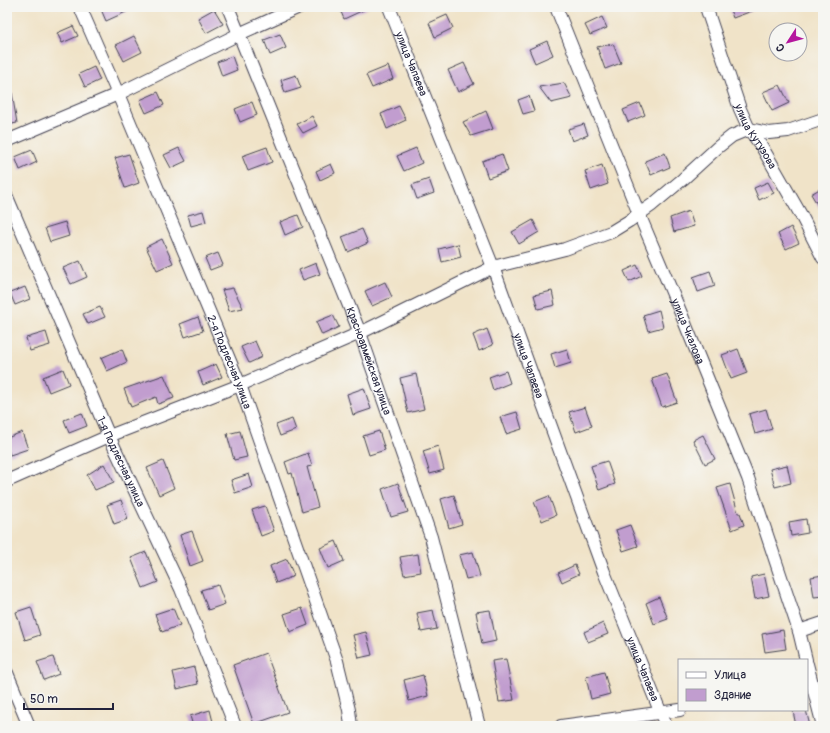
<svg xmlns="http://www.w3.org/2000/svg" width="830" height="733" viewBox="0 0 830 733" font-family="Pangolin,sans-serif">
<rect width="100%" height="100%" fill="#f6f6f2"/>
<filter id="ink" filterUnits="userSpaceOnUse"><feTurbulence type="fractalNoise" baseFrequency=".025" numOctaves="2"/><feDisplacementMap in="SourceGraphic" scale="8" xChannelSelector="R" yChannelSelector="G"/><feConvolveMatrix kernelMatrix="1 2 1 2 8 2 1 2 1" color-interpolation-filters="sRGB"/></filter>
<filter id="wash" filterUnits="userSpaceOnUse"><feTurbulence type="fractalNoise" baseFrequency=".012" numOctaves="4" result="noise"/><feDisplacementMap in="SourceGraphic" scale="16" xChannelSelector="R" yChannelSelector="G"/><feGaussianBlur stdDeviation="0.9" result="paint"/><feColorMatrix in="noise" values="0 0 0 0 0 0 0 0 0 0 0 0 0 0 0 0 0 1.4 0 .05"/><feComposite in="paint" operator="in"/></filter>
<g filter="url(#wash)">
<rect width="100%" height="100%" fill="#f0e3c8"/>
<g id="blocks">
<path fill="#c19dcf" d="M100,7H137L106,21Z
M339,7H370L344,19Z
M729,7H760V8L733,18Z
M214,9L223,24L206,33L198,18Z
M447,15L453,28L435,37L429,23Z
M602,17L607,28L590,35L585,25Z
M73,26L78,36L62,43L57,33Z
M280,34L286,48L270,55L264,40Z
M134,36L142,52L124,61L116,45Z
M547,41L553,55L535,63L529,49Z
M613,44L621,63L605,69L597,47Z
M232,56L237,70L222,76L217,62Z
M464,63L474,84L458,92L448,70Z
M388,66L393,79L372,88L366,75Z
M94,67L100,80L85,87L79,74Z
M296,75L301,88L285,93L281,80Z
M564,83L572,98L551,103L539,87Z
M780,85L789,103L772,111L763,92Z
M158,92L164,105L146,113L140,100Z
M12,93L17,123L7,125V94Z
M529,96L534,111L523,114L518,100Z
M252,102L257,115L240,122L235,109Z
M640,103L645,115L628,122L623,110Z
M399,106L406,120L387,129L381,114Z
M486,111L493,129L471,136L463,122Z
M312,116L317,126L303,133L297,124Z
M584,124L588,135L572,141L568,129Z
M267,147L272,162L248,171L242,156Z
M179,148L186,161L171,168L164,155Z
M416,148L422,163L404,171L397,156Z
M32,150L37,162L20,170L15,157Z
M665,153L670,167L651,175L645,161Z
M129,154L139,183L125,188L115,158Z
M502,154L508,171L488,178L482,161Z
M331,164L335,173L320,180L316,171Z
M602,165L608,184L591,190L585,171Z
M429,179L434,193L417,199L412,185Z
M768,182L774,193L759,200L754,188Z
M823,187V214L811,194Z
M203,211L206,222L191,226L188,215Z
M689,211L694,226L674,232L670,218Z
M298,215L303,227L285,235L280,222Z
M533,220L539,232L519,244L512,232Z
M65,222L69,236L50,242L45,228Z
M791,227L799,243L786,249L778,234Z
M362,229L368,243L348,252L342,237Z
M162,239L173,263L157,270L146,247Z
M458,244L461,257L442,262L439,249Z
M218,253L223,265L210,270L205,258Z
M80,261L87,277L71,284L63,268Z
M316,263L320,274L303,280L299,270Z
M637,265L642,276L629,282L624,271Z
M710,271L715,286L698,292L693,277Z
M385,282L392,297L372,306L365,291Z
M25,287L30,299L15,305L10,293Z
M233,288L243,308L229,311L222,290Z
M552,291L555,305L538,309L534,295Z
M100,307L105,317L88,324L83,314Z
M659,310L663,327L648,331L643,315Z
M333,315L339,327L322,335L316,322Z
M198,317L203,331L185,337L180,324Z
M487,329L493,345L479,351L473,335Z
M46,332L50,345L30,351L26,338Z
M255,341L262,357L249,363L241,347Z
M122,349L127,362L107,371L101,358Z
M567,349L571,363L555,368L551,354Z
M738,349L747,373L731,379L722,355Z
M216,364L222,377L203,385L198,372Z
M63,369L69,384L49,392L43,377Z
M506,371L510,383L493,390L489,377Z
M416,374L424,409L408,413L400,378Z
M667,374L677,402L662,407L652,379Z
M164,375L174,398L158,404L156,397L131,407L124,389Z
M364,388L371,409L353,415L347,394Z
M585,407L592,426L576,432L569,412Z
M766,409L772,429L755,434L749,414Z
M517,412L522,429L506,434L500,417Z
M82,413L87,426L69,433L64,420Z
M292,419L296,430L280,436L276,425Z
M240,431L247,457L234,460L227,434Z
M379,431L385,450L369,455L363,436Z
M22,432L28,449L10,455L7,447V438Z
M703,435L715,459L705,464L693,440Z
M438,446L444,470L430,474L423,451Z
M308,453L312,466L307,467L318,507L302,512L292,473L289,474L285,462Z
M163,461L174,488L159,495L147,468Z
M607,461L615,484L599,490L591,466Z
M104,464L114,482L95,490L87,475Z
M787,465L791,483L775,487L770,469Z
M249,474L253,487L235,493L231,480Z
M398,483L408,512L391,517L382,489Z
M730,484L738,513H740L744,525L732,530L717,488Z
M454,495L462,524L449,528L441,499Z
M549,496L556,515L542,521L534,502Z
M121,500L128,519L114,524L107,505Z
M265,506L274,531L261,536L252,510Z
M806,519L808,533L791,536L789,522Z
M630,525L638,546L623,551L616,530Z
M192,531L203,561L190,566L180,535Z
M336,541L344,561L328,568L320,548Z
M146,552L158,582L143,588L131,558Z
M473,552L480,576L466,579L459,555Z
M418,554L421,572L404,575L400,557Z
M287,559L294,576L276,583L270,566Z
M575,565L579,574L562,582L558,573Z
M764,574L769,596L755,599L751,577Z
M823,575V596L814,597L811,577Z
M218,585L225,604L208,610L201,590Z
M659,597L668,619L654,624L646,603Z
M31,607L40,635L25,640L16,612Z
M173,608L180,625L162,632L155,614Z
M302,608L308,625L290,632L284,614Z
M433,610L437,629L421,632L417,613Z
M490,610L496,641L482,644L476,612Z
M603,623L608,634L588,642L584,632Z
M783,630L786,649L765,652L762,634Z
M366,632L372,655L359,658L353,635Z
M266,653L288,712L254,724L233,665Z
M53,657L59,674L44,680L37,662Z
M506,659L514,700L499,702L492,661Z
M194,667L198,684L177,689L173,672Z
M604,672L610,694L591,699L586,677Z
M423,675L428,696L409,701L404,680Z
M210,710L214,726H193L190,716Z
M798,710H806L810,726H796L793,711Z"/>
</g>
</g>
<g filter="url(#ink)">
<use href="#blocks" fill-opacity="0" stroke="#413f50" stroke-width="1"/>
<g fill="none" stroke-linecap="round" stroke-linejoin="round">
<g stroke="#413f50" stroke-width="14">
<g id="minor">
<path id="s1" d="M80,7L118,94L240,385L337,661L349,710L351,726"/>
<path id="s2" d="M228,7L360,333L431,537L479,726"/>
<path id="s3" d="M389,7L493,267L604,572L666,726"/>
<path id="s4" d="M556,7L639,214L680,311L748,478L799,631L806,660"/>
<path id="s5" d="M706,7L740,109L749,129L762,147L801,215L823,258"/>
<path d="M7,141L118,94L239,34L299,7"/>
<path id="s6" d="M7,197L109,436L181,589L235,726"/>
<path d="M7,481L109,436L240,385L360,333L493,267L565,249L611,232L629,221L652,205L683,179L718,147L732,136L749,129L769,133L788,131L823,119"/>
<path d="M799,631L823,623"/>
<path d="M807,664L823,726"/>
<path d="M7,673L29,726"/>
<path d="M561,726L680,710"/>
</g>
</g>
<use href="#minor" stroke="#fff" stroke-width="12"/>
</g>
</g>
<g text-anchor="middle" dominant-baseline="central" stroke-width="3" stroke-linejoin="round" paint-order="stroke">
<g font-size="11" fill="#22223b" stroke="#f6f6f2">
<text stroke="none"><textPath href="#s3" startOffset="61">улица Чапаева</textPath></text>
<text stroke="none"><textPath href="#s5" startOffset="139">улица Кутузова</textPath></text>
<text stroke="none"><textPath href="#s4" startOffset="350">улица Чкалова</textPath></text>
<text stroke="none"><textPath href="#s2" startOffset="381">Красноармейская улица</textPath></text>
<text stroke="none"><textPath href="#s1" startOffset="385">2-я Подлесная улица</textPath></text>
<text stroke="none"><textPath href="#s3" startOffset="385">улица Чапаева</textPath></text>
<text stroke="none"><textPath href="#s6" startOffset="288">1-я Подлесная улица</textPath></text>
<text stroke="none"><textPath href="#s3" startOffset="709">улица Чапаева</textPath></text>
</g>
</g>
<rect width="830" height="733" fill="none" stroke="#f6f6f2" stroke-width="24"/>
<rect x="678" y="659" width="130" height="52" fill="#f6f6f2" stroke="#a1a1a9"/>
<rect x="686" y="672" width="20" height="6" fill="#ffffff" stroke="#a1a1a9"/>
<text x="714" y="679" font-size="12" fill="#22223b">Улица</text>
<rect x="686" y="689" width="20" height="12" fill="#c19dcf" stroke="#a1a1a9"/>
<text x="714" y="699" font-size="12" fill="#22223b">Здание</text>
<g transform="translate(788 42) rotate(234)"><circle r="19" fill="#f6f6f2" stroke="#a1a1a9"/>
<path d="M0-3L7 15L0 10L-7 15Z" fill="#b5179e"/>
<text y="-6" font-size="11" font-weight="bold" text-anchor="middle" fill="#22223b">С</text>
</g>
<path d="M24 703v6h89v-6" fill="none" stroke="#22223b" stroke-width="2"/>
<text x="30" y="703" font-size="12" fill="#22223b" stroke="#f6f6f2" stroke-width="3" paint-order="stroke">50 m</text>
</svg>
